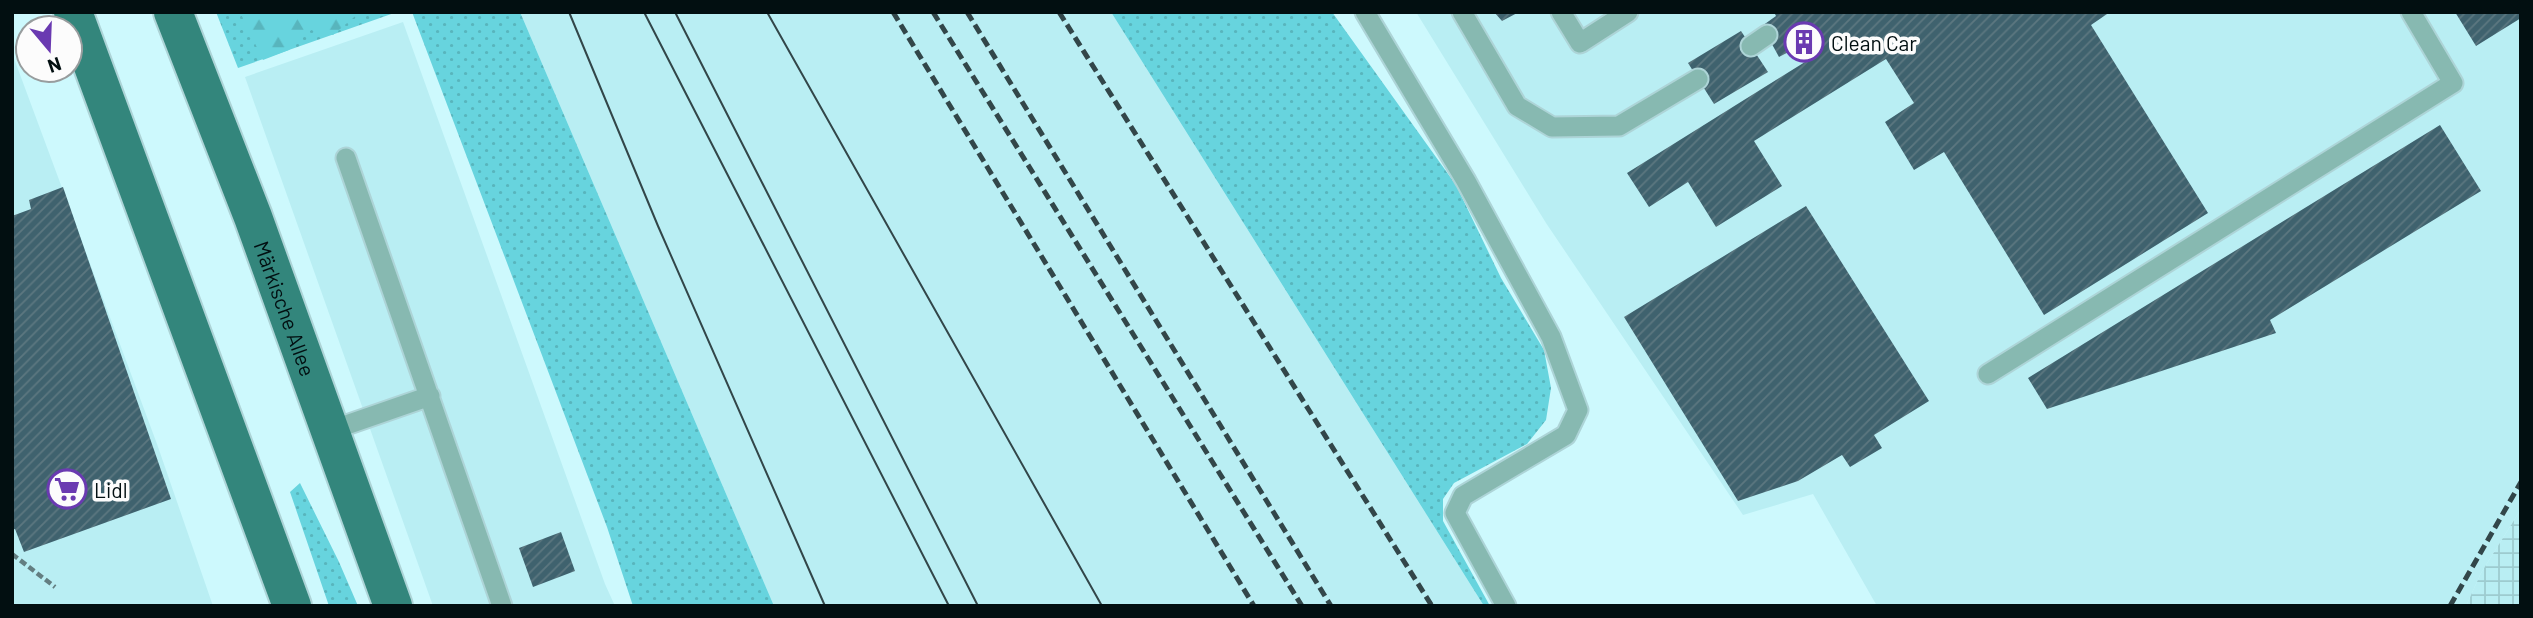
<svg xmlns="http://www.w3.org/2000/svg" width="2533" height="618" viewBox="0 0 2533 618" font-family="Barlow,sans-serif">
<defs>
<pattern id="industrial-grid" width="8" height="8" patternUnits="userSpaceOnUse" patternTransform="scale(1.75)"><rect width="8" height="8" fill="#b9eef3"/><path d="M0 4h8M4 0v8" fill="none" stroke="#9dcbcf"/></pattern>
<pattern id="green-dots" width="8" height="8" patternUnits="userSpaceOnUse" patternTransform="scale(1.75)"><rect width="8" height="8" fill="#67d4de"/><path d="M2 2h.1M6 6h.1" fill="none" stroke="#58b5bd" stroke-width="1.8" stroke-linecap="round"/></pattern>
<pattern id="forest-firs" width="22" height="20" patternUnits="userSpaceOnUse" patternTransform="scale(1.75)"><rect width="22" height="20" fill="#67d4de"/><path d="M5 1l3.5 6h-7zM16 11l3.5 6h-7z" fill="#58b5bd"/></pattern>
<pattern id="building-hatch" width="6" height="6" patternUnits="userSpaceOnUse" patternTransform="scale(1.75)"><rect width="6" height="6" fill="#3f626e"/><path d="M-1 1l2-2M0 6l6-6M5 7l2-2" fill="none" stroke="#5c7780"/></pattern>
</defs>
<rect width="100%" height="100%" fill="#cdf9fd"/>
<path fill="#b9eef3" d="M520,12H1111L1484,606H774Z
M1416,12H2521V509L2481,573L2466,606H1877L1813,494L1743,515L1546,223Z
M403,22L605,584L615,606H433L245,77Z
M12,53L157,444L213,606H12Z"/>
<path fill="url(#industrial-grid)" d="M2521,509V606H2466L2481,573Z"/>
<path fill="url(#green-dots)" d="M216,12H397L238,68Z
M412,12H520L774,606H633L607,527Z
M1111,12H1332L1456,185L1501,278L1544,350L1551,388L1546,420L1527,444L1454,483L1443,499V521L1490,606H1484Z
M300,483L339,562L358,606H329L290,492Z"/>
<path fill="url(#forest-firs)" d="M240,12H360L333,35L311,30L289,50L263,60Z"/>
<path fill="url(#building-hatch)" d="M1494,12H1519L1502,21Z
M1774,12H2110L2091,25L2208,213L2044,315L1944,152L1914,170L1885,122L1914,103L1886,59L1754,141L1782,186L1716,227L1688,182L1649,207L1627,173L1805,62L1796,48L1779,57L1762,26L1776,16Z
M2455,12H2521V18L2476,46Z
M1741,31L1768,72L1714,104L1688,63Z
M2440,125L2481,191L2270,320L2276,333L2047,409L2028,378Z
M63,187L171,499L24,552L15,529L12,530V216L31,209L29,200Z
M1806,206L1929,401L1874,435L1882,448L1850,467L1842,455L1798,481L1738,501L1624,317Z
M561,532L575,571L533,587L519,548Z"/>
<g fill="none" stroke-linecap="round" stroke-linejoin="round">
<g stroke="#add4d7" stroke-width="23">
<path id="lane" d="M1365,12L1466,181L1551,337L1578,410L1566,435L1463,496L1455,513L1506,606
M1462,12L1517,106L1552,127L1619,126L1698,79
M1561,12L1580,43L1628,12
M1751,46L1767,35
M346,158L502,606
M1988,374L2453,83L2411,12
M329,431L430,396"/>
</g>
<g stroke="#add4d7" stroke-width="42">
<g id="primary">
<path d="M73,12L292,606"/>
<path id="s1" d="M173,12L253,217L393,606"/>
</g>
</g>
<path stroke="#637e81" stroke-width="4.5" stroke-dasharray="7 3.5" stroke-linecap="butt" d="M12,554L55,587"/>
<use href="#lane" stroke="#87b9b1" stroke-width="19"/>
<use href="#primary" stroke="#33867c" stroke-width="38"/>
<path stroke="#324649" stroke-width="2" d="M569,12L658,226L825,606
M644,12L949,606
M675,12L978,606
M767,12L1102,606"/>
<path stroke="#324649" stroke-width="5" stroke-dasharray="10 5" stroke-linecap="butt" d="M893,12L1254,606
M933,12L1302,606
M967,12L1331,606
M1059,12L1432,606
M2450,606L2521,482"/>
</g>
<defs>
<g id="building-ring" transform="scale(2.0125)"><circle r="9.5" fill="#fcfcfc" stroke="#6a3ab1" stroke-width="1.5"/><path d="M-4-6H4V6H1V3H-1V6H-4ZM-2.5-4.3h1.7v1.8h-1.7ZM.8-4.3h1.7v1.8H.8ZM-2.5-1h1.7V.8h-1.7ZM.8-1h1.7V.8H.8Z" fill="#6a3ab1"/></g>
<g id="supermarket-ring" transform="scale(2.0125)"><circle r="9.5" fill="#fcfcfc" stroke="#6a3ab1" stroke-width="1.5"/><path d="M-6-5.5h2.5l.6 2H6L4.5 2H-2.5L-4.4-4H-6ZM-1.5 3.2a1.3 1.3 0 1 0 .1 0ZM3 3.2a1.3 1.3 0 1 0 .1 0Z" fill="#6a3ab1"/></g>
</defs>
<g fill-rule="evenodd">
<use href="#building-ring" x="1804" y="42"/>
<use href="#supermarket-ring" x="67" y="489"/>
</g>
<g text-anchor="middle" dominant-baseline="central" stroke-width="7" stroke-linejoin="round" paint-order="stroke">
<g font-size="21" fill="#020f11" stroke="#fcfcfc" text-anchor="start">
<text x="1831" y="42">Clean Car</text>
<text x="94" y="489">Lidl</text>
</g>
<g font-size="21" fill="#020f11" stroke="#fcfcfc">
<text stroke="none"><textPath href="#s1" startOffset="317">Märkische Allee</textPath></text>
</g>
</g>
<rect width="2533" height="618" fill="none" stroke="#020f11" stroke-width="28"/>
<g transform="translate(49 49) rotate(161)"><circle r="33" fill="#fcfcfc" stroke="#989d9e" stroke-width="2"/>
<path d="M0-5L12 26L0 18L-12 26Z" fill="#6a3ab1"/>
<text y="-10" font-size="19" font-weight="bold" text-anchor="middle" fill="#020f11">N</text>
</g>
</svg>
